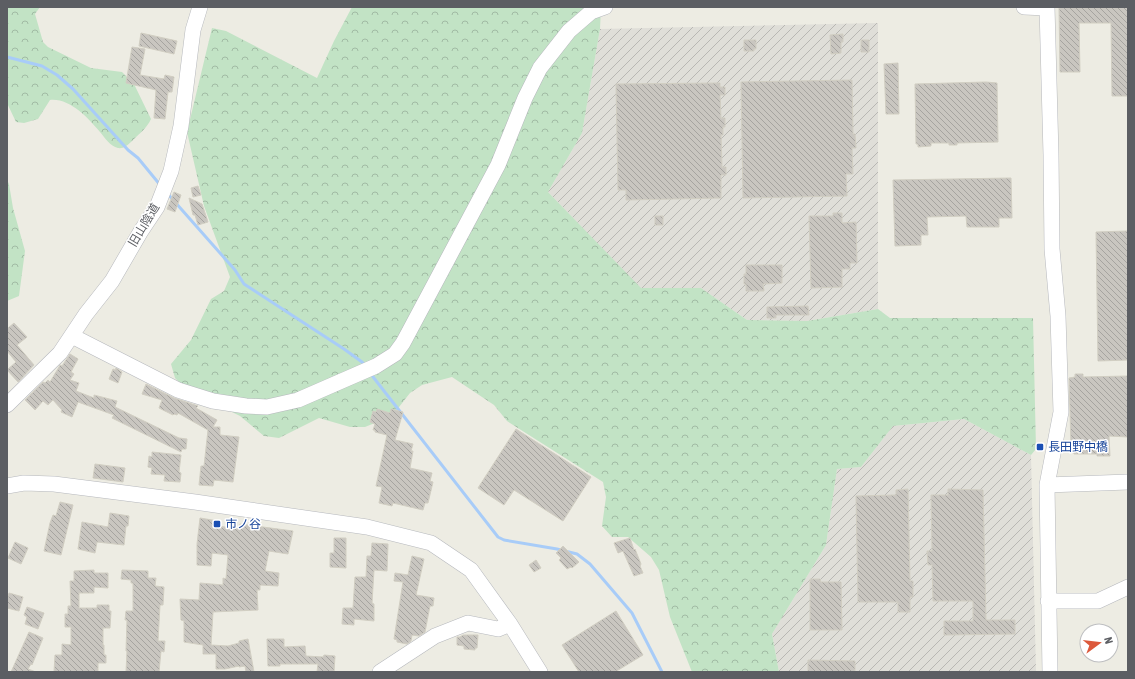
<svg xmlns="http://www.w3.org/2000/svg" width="1135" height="679" viewBox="0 0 1135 679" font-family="'Asap Condensed','Noto Sans JP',sans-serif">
<defs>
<pattern id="industrial-furrows" width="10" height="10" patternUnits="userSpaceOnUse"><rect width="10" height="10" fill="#dfded8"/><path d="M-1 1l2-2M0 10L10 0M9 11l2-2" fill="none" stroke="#b8b7b3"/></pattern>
<pattern id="forest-crowns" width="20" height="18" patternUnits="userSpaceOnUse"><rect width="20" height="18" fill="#c2e3c5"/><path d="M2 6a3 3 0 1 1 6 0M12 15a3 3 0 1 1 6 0" fill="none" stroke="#a1bba4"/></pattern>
<pattern id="building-back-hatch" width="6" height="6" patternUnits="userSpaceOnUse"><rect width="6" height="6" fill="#c9c6c0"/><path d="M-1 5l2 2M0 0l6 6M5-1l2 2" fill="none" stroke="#a6a4a0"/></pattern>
</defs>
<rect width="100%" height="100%" fill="#edece3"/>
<path fill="url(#industrial-furrows)" d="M878,23V309L807,321L747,320L701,288L641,289L548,192L582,133L600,29Z
M964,419L1031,455L1036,672H779L772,634L826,545L837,469L861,467L893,426Z"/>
<path fill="url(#forest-crowns)" d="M7,7H40L35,14L43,42L48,47L91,68L122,72L134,84L151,119C147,128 140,133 133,140C129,144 124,149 118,148C110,146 105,138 100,132C88,118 70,98 50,100L38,119L24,123L16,122L7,103Z
M352,7H601L600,29L582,133L548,192L641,288H701L747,320L807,321L878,309L890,318H1033L1036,449L1031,455L964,419L893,426L861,467L837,469L826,545L772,634L779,672H692L670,617L659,570L651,557L628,537H612L602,526L606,497L603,482L507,421L494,405L452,377L422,385L410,393L392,416L365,427H350L319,418L279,438L264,436L240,416L186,389L175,378L171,364L191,340L211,299L224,291L230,277L204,206L187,132L212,28L226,31L317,78L334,41Z
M7,180L9,184L13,208L25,251L19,296L7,301Z"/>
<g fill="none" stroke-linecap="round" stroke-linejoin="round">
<path stroke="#a8ccf8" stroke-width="3" d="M7,57L42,66L57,75L73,89L128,150L138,158L161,186
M167,193L235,270L244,284L344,349L362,362L366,367
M370,373L498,537L504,540L557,549L577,554L590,564L632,613L662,672"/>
</g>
<path fill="url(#building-back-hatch)" stroke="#d1cec2" d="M1059,7H1128V96H1112L1111,23H1079L1080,72H1060Z
M141,33L177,41L174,54L139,46Z
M843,34V42H841V53L831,54L830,35Z
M744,40H756V49H754V51H744Z
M861,40H869V52H861Z
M132,47L145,49L140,75L164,79L165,75L174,77L172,92H168L165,119L154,118L156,90L126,83Z
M898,63L899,114H886L884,64Z
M852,80L853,134H855L856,148H852L853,174H846L847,196L743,198L741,82Z
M986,82L997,83L998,142L957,143V145H949V143H931V146L918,147V144H916L915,84Z
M720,83V87H725V95H720L721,118H725V127H723V135H721L722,167H726V175H721V198L626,200V190H618L616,84Z
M1011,178L1012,218H999V227H967L966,216L927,217L928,235H921V245L895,246L893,180Z
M198,186L201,195L193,197L191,188Z
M174,192L181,195L175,212L167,209Z
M189,198L202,204L208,222L198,225L195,215H193Z
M833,213H842V223L856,222L857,263H850V269H842V287L811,288L809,216H833Z
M655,216H663V225H655Z
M1128,231V360L1098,361L1096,232Z
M746,265H782V283L763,284L764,291H746V284H744V274H746Z
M808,306L809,315H776V318H767V307Z
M14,323L27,337L17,345L34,365L18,382L7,370L16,362L7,351V329Z
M70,354L78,359L71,372L74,374L70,380L79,383L76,391L94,398V395L117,401L115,407L179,438L187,439L186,449H182L181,452L112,418L114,415L78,402L72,417L61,412L62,410L53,400L48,405L43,401L35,410L25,400L43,382L45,383L48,380L50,382L59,367L60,365L62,366Z
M116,368L122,372L118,383L109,379L113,369L115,370Z
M1075,374H1083V377L1128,376V437L1109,436L1110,456H1097V454H1074L1073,446H1071L1069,378L1075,377Z
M146,384L174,398L198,406L196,408L217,420L213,427H220V435L239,437L233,482L214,480L213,486L199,485L201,466H204L208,430L178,413L177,415L174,414L173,415L159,408L162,400L142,394Z
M377,409L390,413L391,409L403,412L395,440L413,444L411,451H413L410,468L432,473L430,481L433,482L428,503H425L423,510L393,503L392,506L379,503L382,487L376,486L387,435L375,432V430H373L375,424L370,422L373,411L376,412Z
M516,429L591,477L563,521L514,490L504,505L478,488Z
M152,452L181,455L179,472L181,473L180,482L164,481L165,475L151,474L152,468L148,467L149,456L152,457Z
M95,464L125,468L123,482L93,478Z
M908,489L910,581H913V597H910V612H898V602H858L856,496L896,495V490Z
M948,489L983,490L986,620H1015V634L944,635V621H973V601H933L932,565H928L927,551H932L931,495H948Z
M60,502L73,505L61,555L44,551L50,523L53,515L56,516Z
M110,513L129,516L128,526H126L124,545L97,542L95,553L78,549L82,522L108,527Z
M200,518L218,521V526L239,529L240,524L293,531L288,554L269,551L265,571L279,573L278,586L260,585V590H257L258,610L213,612L211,645L228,646L239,643V641L248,639L254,672H246L245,666L239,667V666L225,669H216V654H203V645L184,642V621L181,620L180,599L199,600L200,583L223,585V578L226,579L228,555L212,553L211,566L197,565V544Z
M334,538H346V568L330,567V553H334Z
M630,538L634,550L635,549L641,564L640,566L643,573L634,576L623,551L618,553L614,543Z
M15,542L28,548L21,564L8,558Z
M372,543L388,544L387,571L374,570L372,603L374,604V621L354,619V625L342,624L343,608H353L355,577H366L367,556H371Z
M563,546L579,562L572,568L571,567L567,569L559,560L561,558L556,553Z
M412,556L424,559L416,595L434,598L433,606H430L425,632L419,636L412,635L411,641L407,644L397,642V640L394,639L403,582L394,581L395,573L408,575Z
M536,560L541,568L534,572L529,565Z
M94,570V573H108V588L94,587V593H79V608H97V605H109V611H111L110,628H103V645H104V655H106V663H98V672H54L55,655H62V644L71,645V627H65V614H68V606H71L70,581H74V571Z
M122,570L148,571V578H156L155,586L164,587L163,605H160L158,641H165L164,652L161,651L159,672H126L127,651H126L127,620H125L126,611H133V583H131V580L121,579Z
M810,579H820L821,582H841L842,630H810Z
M9,593L23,597L19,611L7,608V601Z
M27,607L44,613L38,629L25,624L27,617L24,615Z
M616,611L643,655L615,672H579L562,645Z
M29,632L43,638L32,665L31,664L28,669L36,672H11Z
M463,635H478L477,648H475V650L464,649V646L457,645V637H460Z
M267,639H284V647L305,646L306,656L323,657L324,655L335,656L334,672H317L318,664H280V666H268Z
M808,660L855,661V672H808Z"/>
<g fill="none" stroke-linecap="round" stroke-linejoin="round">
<g stroke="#b6b8bd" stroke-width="16">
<path id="minor" d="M1024,7L1047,8
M1047,7L1051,155L1052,249L1058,316L1061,412L1047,485L1050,672
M72,336L178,390L213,401L246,406L267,407L298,400L376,366L395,354L403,343L498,165L525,98L540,68L569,31L591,12L605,7
M7,405L60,353L86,314L112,281L141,231L157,207L171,171L181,126L193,30L200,7
M1047,485L1128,482
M7,486L24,483L54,484L195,502L367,527L431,543L471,570L510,624L540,672
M1048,601H1098L1128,587
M380,672L435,636L468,623L498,629L510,624"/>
</g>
<use href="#minor" stroke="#fff" stroke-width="15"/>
</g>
<g fill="#1a4fb4" stroke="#fff" stroke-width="1.5">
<rect x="1036" y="443" width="8" height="8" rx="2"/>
<rect x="213" y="520" width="8" height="8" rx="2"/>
</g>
<g text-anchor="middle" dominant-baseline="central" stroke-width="3" stroke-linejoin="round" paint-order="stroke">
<g font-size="12" fill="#5c5e63" stroke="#fff">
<text transform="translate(144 225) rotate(-59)">旧山陰道</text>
</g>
<g font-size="12" fill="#164399" stroke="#fff" text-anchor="start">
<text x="1048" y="447">長田野中橋</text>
<text x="225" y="524">市ノ谷</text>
</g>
</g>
<rect width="1135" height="679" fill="none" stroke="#5c5e63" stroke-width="16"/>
<g transform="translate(1099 643) rotate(75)"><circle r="19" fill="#ffffff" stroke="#bebfc1"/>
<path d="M0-3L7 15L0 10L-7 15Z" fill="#dc593b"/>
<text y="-6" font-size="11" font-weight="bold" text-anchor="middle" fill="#5c5e63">N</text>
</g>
</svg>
